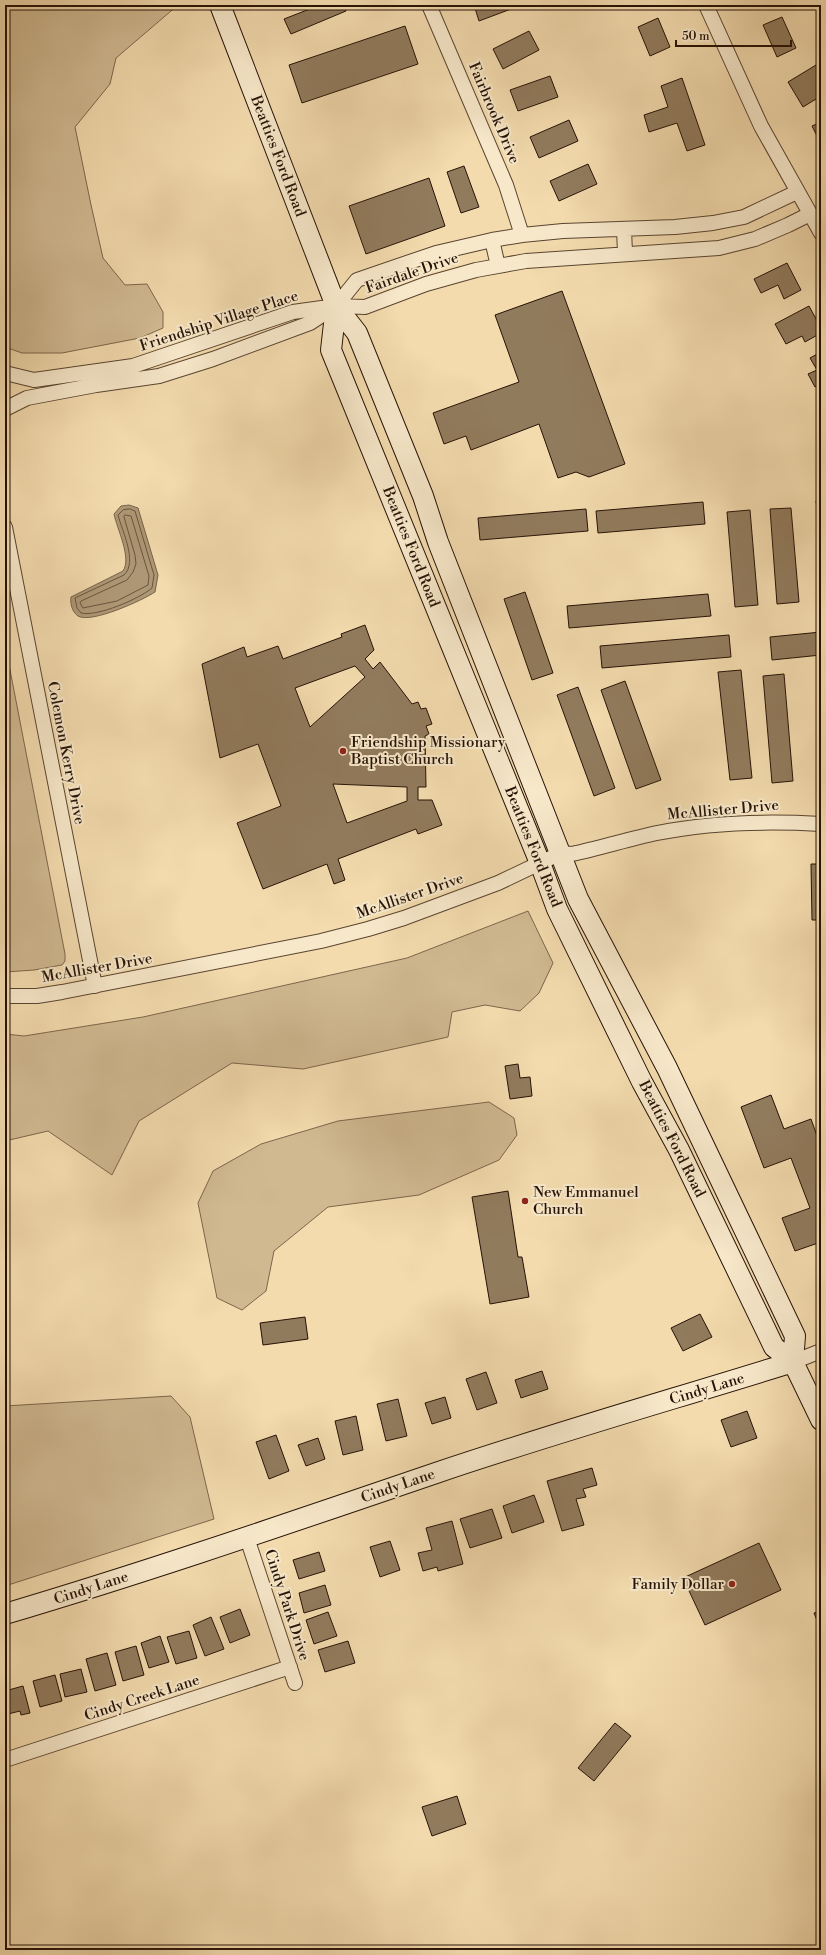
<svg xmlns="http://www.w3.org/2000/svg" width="826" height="1955" viewBox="0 0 826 1955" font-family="'Libre Bodoni',serif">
<rect width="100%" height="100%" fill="#f3dbae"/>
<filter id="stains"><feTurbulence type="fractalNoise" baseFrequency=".005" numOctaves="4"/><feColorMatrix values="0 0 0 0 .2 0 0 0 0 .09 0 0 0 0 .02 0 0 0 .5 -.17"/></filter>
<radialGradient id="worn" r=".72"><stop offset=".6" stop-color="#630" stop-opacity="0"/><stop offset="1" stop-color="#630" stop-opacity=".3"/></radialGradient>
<path fill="#d0b991" stroke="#7c664c" d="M5,5H178L116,58L110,84L75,127L91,205L103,258L125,285L147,284L163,312V328L140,338L62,353H22L5,347Z
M5,644L65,954V961L62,965L34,970L5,972Z
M528,911L553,963L539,993L520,1011L485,1005L452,1012L448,1037L303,1069L232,1063L139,1121L112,1175L48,1131L5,1141V1034L24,1036L143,1017L407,958Z
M489,1102L514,1118L517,1135L499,1160L419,1195L328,1207L274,1251L266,1291L242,1310L217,1298L198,1203L213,1171L261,1144L338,1121Z
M171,1396L190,1417L214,1519L5,1586V1406Z"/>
<path fill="#ae9775" stroke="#786249" d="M129,505L138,508L158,575L155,592C143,600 91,624 78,616C72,612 70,603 71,597L123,571C132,558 117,529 114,514L121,506Z"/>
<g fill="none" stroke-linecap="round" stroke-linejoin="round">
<path stroke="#6a543e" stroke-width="1" d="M130,509L135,511L154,575L152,588C139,599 97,617 81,613L77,608L75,598L124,575C138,562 122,531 118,515L123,510Z
M125,515L131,516L149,576L148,585L117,601L83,608L80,603L81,601L127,580L133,572L136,564L135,555L124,517Z"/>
</g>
<path fill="#917b5d" stroke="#271206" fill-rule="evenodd" d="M320,5H344L346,11L291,34L284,19Z
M474,5H519V6L479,21Z
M782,17L796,48L777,57L763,25Z
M658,18L670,47L650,56L638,27Z
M405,26L418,64L302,103L289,65Z
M529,31L539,50L503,69L493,49Z
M816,65L821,74V96L803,107L788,82Z
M550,76L558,97L518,111L510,90Z
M682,78L705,145L687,151L677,123L649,132L644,115L668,107L661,86Z
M569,120L578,141L539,158L530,137Z
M821,122V144L812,126Z
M588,164L597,184L559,201L550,181Z
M464,166L479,207L461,213L447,172Z
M429,178L445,226L366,254L349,206Z
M787,263L801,290L784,299L778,285L761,293L754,279Z
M562,291L625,464L589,477L576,472L558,478L539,424L471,450L466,436L444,444L433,413L519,382L495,315Z
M809,306L821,328V333L805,342L802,336L786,344L775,324Z
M821,352V383L815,387L808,374L817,370L810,358Z
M821,500V525H819L816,501Z
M703,502L705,524L598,533L596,511Z
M791,508L799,602L777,604L770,509Z
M586,509L588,531L480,540L478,518Z
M750,510L758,605L735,607L727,512Z
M525,592L553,673L532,680L504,599Z
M708,594L711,616L569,628L567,606Z
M365,625L374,650L365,659L373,669L380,662L412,704L418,702L421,709L426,708L432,724L426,726L429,734L425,736L426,787H418V800H432L442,825L418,834L416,829L338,859L345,880L334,884L327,864L263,889L237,823L281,806L258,744L220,758L202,664L244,647L247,657L278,646L283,659L342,637L341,634ZM355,666L365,677L310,727L295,688ZM333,784L407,787V801L347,823Z
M821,632V655L772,660L770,637Z
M729,635L731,657L602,668L600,646Z
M741,670L752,778L730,780L718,672Z
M784,674L793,781L772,783L763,676Z
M625,681L661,780L636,789L601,690Z
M578,687L615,788L594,796L557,695Z
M811,864H821V920H812Z
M518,1064L520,1078L530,1077L532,1096L510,1099L505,1066Z
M771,1095L784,1129L811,1119L821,1147V1242L795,1251L782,1218L810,1208L791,1158L764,1168L741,1107Z
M508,1191L518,1257H522L529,1297L490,1304L472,1197Z
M700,1314L712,1337L683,1351L671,1328Z
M305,1317L308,1339L263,1345L260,1323Z
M542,1371L548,1389L521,1398L515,1380Z
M486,1372L497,1403L477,1410L466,1379Z
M445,1397L451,1418L432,1424L425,1403Z
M398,1399L407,1436L386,1441L377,1404Z
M747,1411L757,1438L731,1447L721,1420Z
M356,1416L363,1450L343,1455L335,1421Z
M276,1435L289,1471L269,1479L256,1442Z
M318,1438L325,1459L306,1466L298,1445Z
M592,1468L597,1485L583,1489L586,1497L576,1499L584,1525L562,1531L547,1481Z
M534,1495L544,1522L512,1533L503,1506Z
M492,1509L502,1538L470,1548L460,1519Z
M452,1521L463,1564L438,1571L437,1567L423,1571L418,1553L432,1550L426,1528Z
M390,1541L400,1570L380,1577L370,1547Z
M759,1543L781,1590L705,1625L683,1578Z
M319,1552L325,1571L299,1579L293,1560Z
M325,1585L331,1605L304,1613L299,1593Z
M240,1609L250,1635L230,1643L220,1617Z
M821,1611V1630L814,1613Z
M328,1612L337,1636L314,1644L306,1620Z
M211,1617L224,1649L205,1656L193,1625Z
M189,1631L197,1658L176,1664L167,1637Z
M160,1636L169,1662L149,1668L141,1643Z
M348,1641L355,1663L325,1672L318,1650Z
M136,1646L144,1675L123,1681L115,1652Z
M107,1653L116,1685L95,1691L86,1659Z
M81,1669L87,1692L65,1697L60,1674Z
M55,1675L62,1701L40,1707L33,1681Z
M23,1686L30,1713L21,1715L20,1711L8,1714L5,1703V1691Z
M615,1723L631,1736L594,1781L578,1768Z
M457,1796L466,1824L432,1836L422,1807Z"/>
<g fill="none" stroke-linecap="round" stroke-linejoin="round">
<g stroke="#5a4430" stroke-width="16">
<path id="street" d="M429,5L506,185L522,235
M706,5L761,126L821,233
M624,229L625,253
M492,240L498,266
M5,373L34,380L133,366L293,312L336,306L365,307L426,284L476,270L526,261L719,248L755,239L788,225L810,214
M5,409L27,398L96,385L159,376L213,359L310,323L336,306L357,280L436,253L492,240L522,235L563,231L675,227L713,223L744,217L797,192
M5,527L95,986
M5,996H37L62,992L321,941L368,929L404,918L498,883L561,853L572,854C600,848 629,839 657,833C711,822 767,821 821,824
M793,1362L821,1351
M247,1538L295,1683
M5,1760L290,1667"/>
</g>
<g stroke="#271206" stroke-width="22">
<path id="secondary" d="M220,5L336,306L357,333L423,496L438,542L578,899L667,1068L795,1336L793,1362
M336,306L331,350L540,863L557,909L642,1082L679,1150L774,1347L793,1362L821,1420
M5,1614C150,1571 292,1522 436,1473C554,1433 674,1399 793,1362"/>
</g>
<use href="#street" stroke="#f7e8ca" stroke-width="14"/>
<use href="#secondary" stroke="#f7e8ca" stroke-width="20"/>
</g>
<g fill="#8f2418" stroke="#f7e8ca" stroke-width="1.5">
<circle cx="343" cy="751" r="4"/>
<circle cx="525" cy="1201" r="4"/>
<circle cx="732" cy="1584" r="4"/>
</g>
<g text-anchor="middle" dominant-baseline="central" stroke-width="4" stroke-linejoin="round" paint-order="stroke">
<g font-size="15" fill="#271206" stroke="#f7e8ca">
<text transform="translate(494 113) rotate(67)">Fairbrook Drive</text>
<text transform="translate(278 156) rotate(69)">Beatties Ford Road</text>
<text transform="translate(412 273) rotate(-19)">Fairdale Drive</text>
<text transform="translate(219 321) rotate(-18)">Friendship Village Place</text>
<text transform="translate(411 547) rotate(68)">Beatties Ford Road</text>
<text transform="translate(66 753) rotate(79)">Colemon Kerry Drive</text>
<text transform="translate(723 810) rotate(-5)">McAllister Drive</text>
<text transform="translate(533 847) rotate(68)">Beatties Ford Road</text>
<text transform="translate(410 896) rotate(-19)">McAllister Drive</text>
<text transform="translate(97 968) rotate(-10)">McAllister Drive</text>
<text transform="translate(672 1139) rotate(63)">Beatties Ford Road</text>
<text transform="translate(707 1389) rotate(-17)">Cindy Lane</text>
<text transform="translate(398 1486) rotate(-19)">Cindy Lane</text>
<text transform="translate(91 1588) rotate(-18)">Cindy Lane</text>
<text transform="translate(287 1605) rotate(72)">Cindy Park Drive</text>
<text transform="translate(142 1698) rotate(-18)">Cindy Creek Lane</text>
</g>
<g font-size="15" fill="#271206" stroke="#f7e8ca" text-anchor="start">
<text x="351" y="742">Friendship Missionary<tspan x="351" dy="17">Baptist Church</tspan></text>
<text x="533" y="1192">New Emmanuel<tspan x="533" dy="17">Church</tspan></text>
<text x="724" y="1584" text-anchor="end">Family Dollar</text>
</g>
</g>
<rect width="826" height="1955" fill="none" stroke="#f3dbae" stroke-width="20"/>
<rect x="6" y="6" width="814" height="1943" fill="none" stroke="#271206" stroke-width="2"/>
<rect x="10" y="10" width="806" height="1935" fill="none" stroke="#271206"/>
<path d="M676 40v6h115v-6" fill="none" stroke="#271206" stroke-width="2"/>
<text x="682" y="40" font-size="12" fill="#271206" stroke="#f7e8ca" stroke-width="3" paint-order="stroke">50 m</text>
<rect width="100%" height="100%" filter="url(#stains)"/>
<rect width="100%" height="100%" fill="url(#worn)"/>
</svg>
